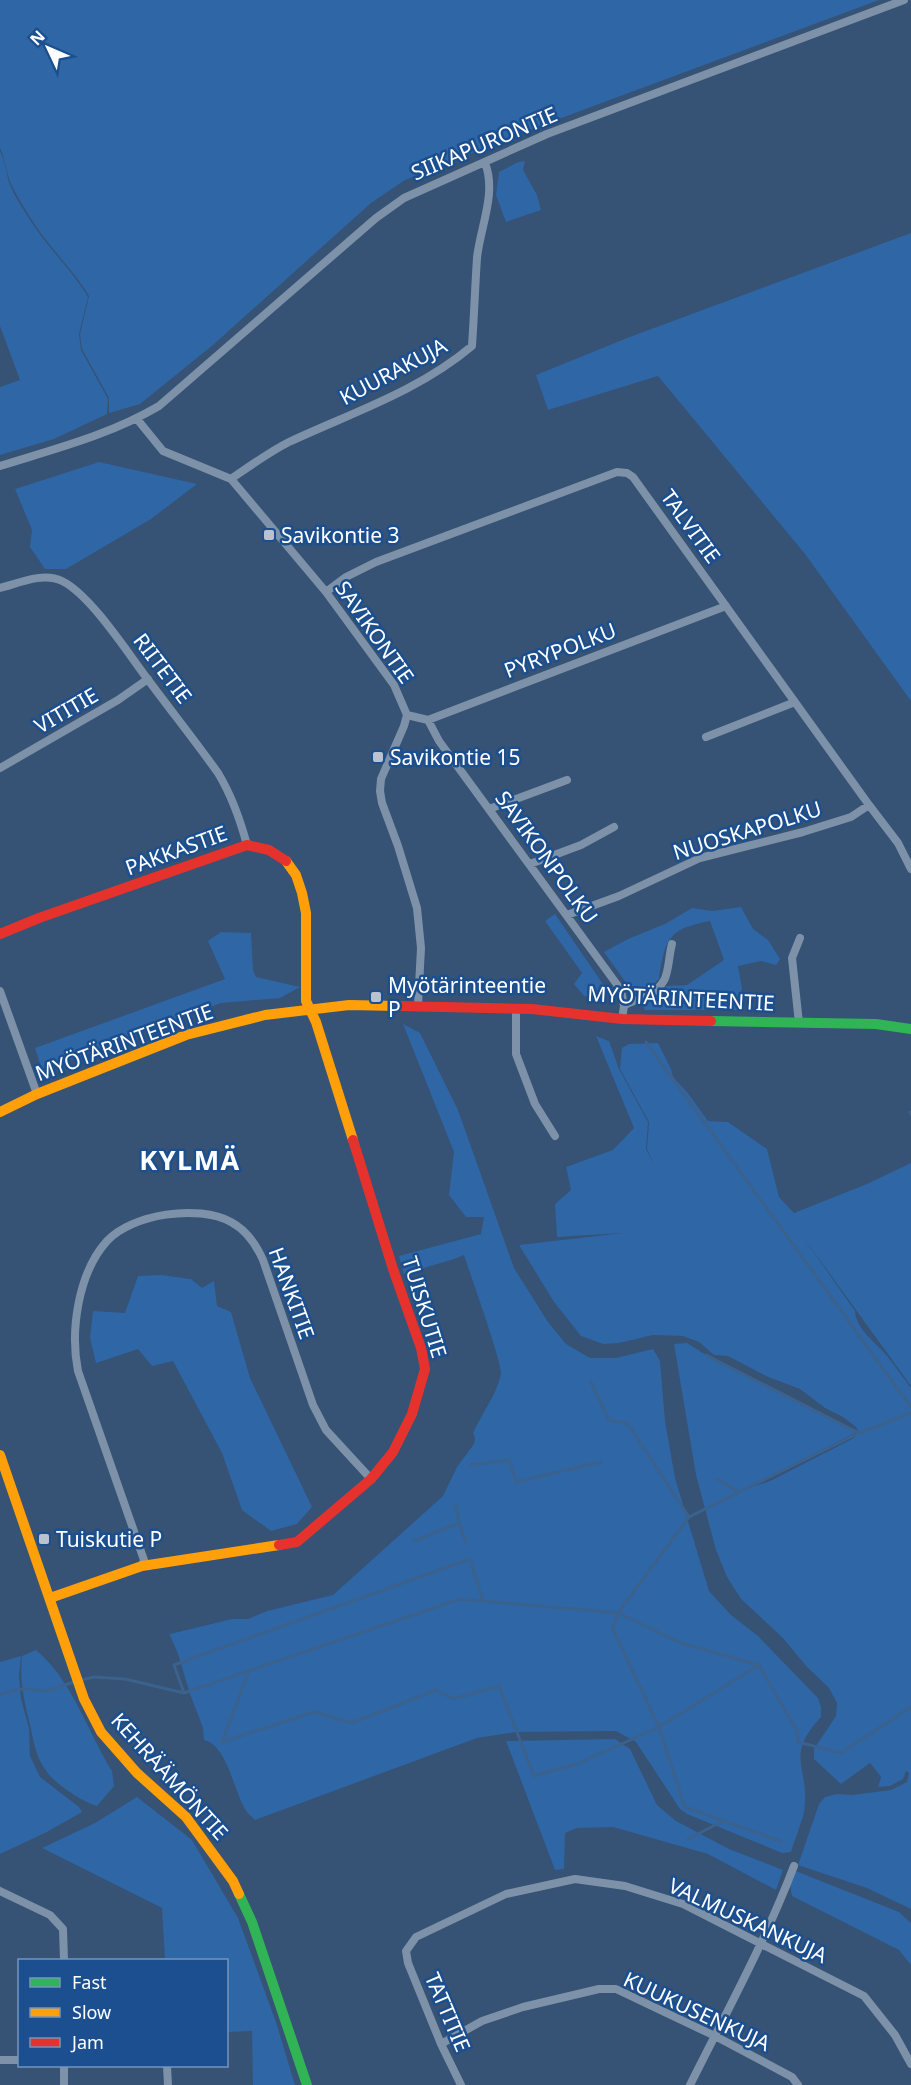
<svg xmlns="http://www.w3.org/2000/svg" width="911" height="2085" viewBox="0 0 911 2085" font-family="'Noto Sans',sans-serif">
<rect width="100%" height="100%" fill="#365274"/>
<path fill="#2f66a5" d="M0,0H879L537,127L405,180L371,203L213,345L140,404L109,413V398L82,349L80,334L89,296C74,271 52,250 35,225C27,212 17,197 11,184C6,172 5,159 0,148Z
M0,151C5,161 6,172 9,182C14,196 24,210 32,223C49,249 72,270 88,297L79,334L81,350L108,399L107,414L54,439L0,455V387L20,380L0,326Z
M525,161L523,170L537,195L541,210L506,222L496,195L499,172L518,162Z
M911,233V701L805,554L658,376L548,410L536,375L627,338Z
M99,462L197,484L151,519L66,569H45L30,547L32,530L15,489Z
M741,907L753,929L768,940L780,959L776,965L761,961L738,966L742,988L739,1010H645L641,1002L667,986L687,985L724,960L710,921C668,929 665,939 659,979L646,990L634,994L604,952L628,939L665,924L692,908L712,911Z
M555,914L609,993L600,998L584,996L574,984L582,973L545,921Z
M221,932L251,933L253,970L256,977L300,987L280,998L221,1003L42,1070L35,1048L225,979L208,941Z
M403,1024L420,1033L458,1110L514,1268L548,1322L566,1344L590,1358H616L653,1349L660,1361L665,1421L675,1478L709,1591L731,1615L758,1636L818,1698L821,1707V1717C783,1758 811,1767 804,1812C801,1825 795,1839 791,1852L782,1853L687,1814L680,1809L636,1742L616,1731L517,1732L477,1738L255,1820C252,1817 247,1813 245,1809C234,1791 227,1745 204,1740L203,1728L190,1694L178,1654L164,1621L170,1634L232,1619H248L267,1611L333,1595L443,1496L457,1467L474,1444L475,1438L473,1433C482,1413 496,1396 501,1374C503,1365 469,1271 464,1255L454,1259L404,1274L399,1256L481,1234L484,1217H466L449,1195L454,1152Z
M596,1036L609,1041L619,1069L648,1122L646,1149L654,1164L647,1149L649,1122L620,1069L622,1048L629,1044L658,1043L671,1069L673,1077L687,1092L708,1121L728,1122L767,1149L779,1197L794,1213L867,1184L911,1163V1386L801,1234L855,1311C856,1330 877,1343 888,1357C896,1367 903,1378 911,1388V1909L867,1888L798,1865L819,1804L825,1797L837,1794L852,1795L891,1790L907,1782L909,1773L906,1771L903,1779L890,1786L878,1787L881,1777L870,1763L841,1784L814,1759V1749L836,1716L837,1703L829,1688L806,1666L783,1638L741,1599L727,1577L716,1550L696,1475L674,1344L687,1343L706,1355L857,1432L746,1489L770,1481L852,1439L859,1433L856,1427L843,1417L825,1408L800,1389L766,1376L728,1356L714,1355L699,1342L683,1336L653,1335L619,1343L603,1344L581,1336L554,1302L519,1245L623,1233L557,1237L555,1204L571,1190L566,1167L613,1150L634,1128Z
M161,1275L191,1279L202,1288L214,1281L217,1306L231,1312L250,1378L312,1507L297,1524L271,1531L242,1510L222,1453L173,1361L152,1366L138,1349L96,1363L90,1338L93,1311L125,1313L138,1276Z
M36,1650C73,1681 87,1731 112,1771L114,1786L97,1806C83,1802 55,1784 47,1772C37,1759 34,1745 31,1729C25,1704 19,1682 22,1656Z
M21,1656L19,1676L21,1699L29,1728L30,1756L40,1777L79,1807L82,1812L45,1833L0,1854V1662Z
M615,1739L630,1749L657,1805L676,1821L729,1849L783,1870L776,1890L708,1854L613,1827L577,1828L565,1833L564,1869L555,1870L506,1741Z
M137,1797L192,1840L238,1918L276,2022L295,2085H253L252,2031L227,2032L226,1960H165L162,1908L42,1848L95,1823Z
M793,1870L899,1912L911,1923V1965L899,1950L792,1896L790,1883Z"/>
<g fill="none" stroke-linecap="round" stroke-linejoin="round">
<path stroke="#3b618d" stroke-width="3" d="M646,1042L911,1407
M910,1112L911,1114
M591,1382L609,1420L628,1424L689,1517L618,1613L613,1629L659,1727L685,1807L780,1841
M860,1433L911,1413
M471,1465L509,1460L516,1482L601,1462
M717,1479L739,1492
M689,1517L859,1433L706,1355
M459,1523L466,1543
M414,1541L459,1523L456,1505
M249,1671L222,1742L314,1712L352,1723L436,1690L453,1699L499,1686L534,1776L577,1764L659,1727L757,1666
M81,1680L94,1677L125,1679L184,1693L460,1599L618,1613L681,1643L759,1665L797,1731L798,1742L841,1753L911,1707
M184,1693L174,1665L470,1559L483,1601
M0,1694L21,1689L47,1691L74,1682
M688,1839L723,1821"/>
<path stroke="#7d92a8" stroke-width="8" d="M137,419L163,451L231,479L326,592L394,685L407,715L404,726L381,779L380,791L382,803L398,846L417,908L421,948L418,1005
M0,466C54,449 110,435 159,406L376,218L404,198L547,134L904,0
M231,479C250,466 269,452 289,442C351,413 419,391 472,346C474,317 475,288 477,258C480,228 497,193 485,163
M0,588C19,583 43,572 62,581C91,595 129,655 149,681C172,712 196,742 218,773C232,796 240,819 247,845
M326,592L346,577L376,562L617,472L627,473L633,477L869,805L898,843L911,869
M407,715L428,720L726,606
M428,720L439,741L621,990L624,1006L622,1019
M706,737L795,702
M0,768L118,700L148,679
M489,809L567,780
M530,864L581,845L614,827
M567,915L619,896L700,858L803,832L851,817L869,805
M0,991L37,1094
M624,1006C631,1001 639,1000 646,996C672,984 666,967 672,944
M516,1008V1054L535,1104L555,1136
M799,1023L792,958L800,938
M142,1566L144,1560L78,1371C70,1331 78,1273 107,1241C132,1214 198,1204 231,1222C246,1230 256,1244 263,1260L313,1405L326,1430L371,1479
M0,1891L50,1915L63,1929L64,1960
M441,2044L482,2021L523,2007L599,1989H616L715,2036L792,2077L798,2085
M0,2060H20
M64,2066V2085
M167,2066L168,2085
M461,2085L441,2044L408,1963L406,1951L416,1937L506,1894L575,1879L625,1886L683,1904L864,1996L895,2035L911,2064
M690,2085C726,2013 765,1942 794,1866"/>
<path stroke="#30b455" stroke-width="10" d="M711,1021L876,1024L911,1029
M239,1894L252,1922L307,2085"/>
<path stroke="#ff9f0a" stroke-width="10" d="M286,861L296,875L302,893L306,913V1001L316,1022L353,1140
M0,1112L37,1094L186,1035L265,1015L349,1005L397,1006
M0,1455L84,1699L101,1732L137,1773L186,1817L233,1881L239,1894
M50,1598L142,1566L279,1545"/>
<path stroke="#e5322d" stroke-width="10" d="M0,934L39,918L247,845L269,850L286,861
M397,1006L532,1009L622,1019L711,1021
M279,1545L297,1542L371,1479L393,1452L412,1414L425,1369L421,1348L393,1269L353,1140"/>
</g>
<g fill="#b9c2ce" stroke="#1b4f8f" stroke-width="2">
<rect x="263" y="529" width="12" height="12" rx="3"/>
<rect x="372" y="751" width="12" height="12" rx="3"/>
<rect x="370" y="991" width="12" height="12" rx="3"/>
<rect x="38" y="1533" width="12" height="12" rx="3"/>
</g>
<g text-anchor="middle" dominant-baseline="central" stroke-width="5" stroke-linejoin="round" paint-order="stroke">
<g font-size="21" fill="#fff" stroke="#1b4f8f">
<text transform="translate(484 143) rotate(-23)">SIIKAPURONTIE</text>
<text transform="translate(393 371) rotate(-28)">KUURAKUJA</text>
<text transform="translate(691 526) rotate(54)">TALVITIE</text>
<text transform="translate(375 632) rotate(55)">SAVIKONTIE</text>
<text transform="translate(560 650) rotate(-21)">PYRYPOLKU</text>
<text transform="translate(163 668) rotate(53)">RIITETIE</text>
<text transform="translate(66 710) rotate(-30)">VITITIE</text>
<text transform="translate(747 830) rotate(-17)">NUOSKAPOLKU</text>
<text transform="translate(176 850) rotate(-20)">PAKKASTIE</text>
<text transform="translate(547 857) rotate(54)">SAVIKONPOLKU</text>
<text transform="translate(681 998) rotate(3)">MYÖTÄRINTEENTIE</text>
<text transform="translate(124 1042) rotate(-20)">MYÖTÄRINTEENTIE</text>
<text transform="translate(292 1293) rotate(70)">HANKITIE</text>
<text transform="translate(425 1307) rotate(73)">TUISKUTIE</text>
<text transform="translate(170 1776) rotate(48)">KEHRÄÄMÖNTIE</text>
<text transform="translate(748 1920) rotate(25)">VALMUSKANKUJA</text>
<text transform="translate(697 2011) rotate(25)">KUUKUSENKUJA</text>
<text transform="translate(448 2012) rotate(67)">TATTITIE</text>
</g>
<g font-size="21" fill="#fff" stroke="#1b4f8f" text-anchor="start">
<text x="281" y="535">Savikontie 3</text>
<text x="390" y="757">Savikontie 15</text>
<text x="388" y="985">Myötärinteentie<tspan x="388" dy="24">P</tspan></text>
<text x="56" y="1539">Tuiskutie P</text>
</g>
<g font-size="27" font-weight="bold" letter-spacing="1.5" fill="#fff" stroke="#1b4f8f">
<text x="190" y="1159">KYLMÄ</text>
</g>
</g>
<rect x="18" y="1959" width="210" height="108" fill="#1b4f8f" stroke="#7695bc" stroke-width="1.5"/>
<rect x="30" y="1978" width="30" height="9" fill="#30b455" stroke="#7695bc" stroke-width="1.5"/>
<text x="72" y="1989" font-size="18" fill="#ffffff">Fast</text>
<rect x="30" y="2008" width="30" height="9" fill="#ff9f0a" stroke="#7695bc" stroke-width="1.5"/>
<text x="72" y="2019" font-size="18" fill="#ffffff">Slow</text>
<rect x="30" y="2038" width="30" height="9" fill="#e5322d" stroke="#7695bc" stroke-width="1.5"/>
<text x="72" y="2049" font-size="18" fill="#ffffff">Jam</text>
<g transform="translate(48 48) rotate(314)" stroke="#1b4f8f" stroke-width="4.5" paint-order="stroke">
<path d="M0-4.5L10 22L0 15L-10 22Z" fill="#ffffff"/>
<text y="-9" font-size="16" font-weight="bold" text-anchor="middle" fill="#ffffff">N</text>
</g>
</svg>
